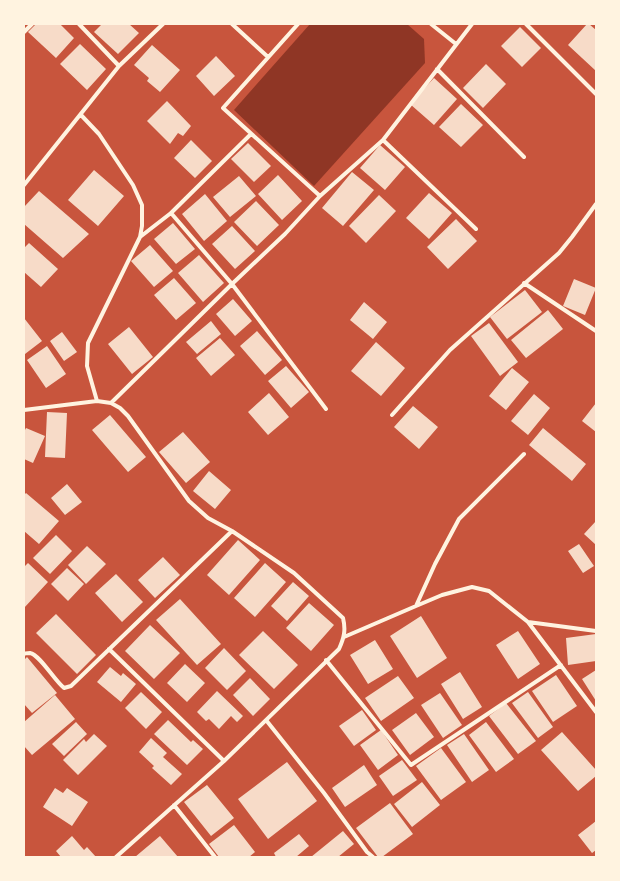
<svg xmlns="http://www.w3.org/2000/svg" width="620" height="881" viewBox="0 0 620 881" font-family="'Archivo Narrow',sans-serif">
<rect width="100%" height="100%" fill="#c8553d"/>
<path fill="#8f3625" d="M310,24H407L424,39L425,63L314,186L234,110Z"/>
<path fill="#f7dbc8" d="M36,24H60L74,38L56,58L28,32Z
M102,24H129L139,33L118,54L94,32Z
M587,24H589L596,30V71L568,45Z
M520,27L541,48L522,67L501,46Z
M80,44L106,69L87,90L60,64Z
M152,45L180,70L160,92L147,81L149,78L134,65Z
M216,56L235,76L214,96L196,76Z
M486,64L506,84L483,108L463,88Z
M434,78L457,99L434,125L410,104Z
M167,101L191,126L183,136L178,133L170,144L147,121Z
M461,104L483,125L461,147L439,127Z
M191,140L212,161L195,178L174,158Z
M248,143L271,166L254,182L231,159Z
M380,145L405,167L385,190L360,168Z
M94,170L124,196L98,226L68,200Z
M352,172L374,190L343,226L322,208Z
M278,175L302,201L282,220L258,194Z
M239,176L256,196L230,217L213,197Z
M39,191L89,234L63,258L24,224V207Z
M429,193L452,213L429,239L406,218Z
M205,194L227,221L204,241L182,214Z
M379,195L396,211L366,243L349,226Z
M256,201L279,225L257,246L234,222Z
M456,219L477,241L448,269L427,247Z
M173,223L195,249L176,264L154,239Z
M232,226L255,251L235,269L212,244Z
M29,243L58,269L41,287L24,272V248Z
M150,245L173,271L154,287L131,261Z
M199,255L224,283L203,302L178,273Z
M174,278L196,303L176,320L154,295Z
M574,279L596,288L585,315L563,306Z
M525,290L542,312L507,339L490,317Z
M233,299L252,321L235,336L216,314Z
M364,302L387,322L373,339L350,320Z
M548,310L563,329L526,358L511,340Z
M24,318L42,341L25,354L24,353Z
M211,321L221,334L197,354L186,342Z
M489,323L518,362L500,376L471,336Z
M129,327L153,357L132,374L108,344Z
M257,331L282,360L265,375L240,346Z
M62,332L77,352L64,361L50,341Z
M220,338L235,355L211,376L196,358Z
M376,342L405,368L381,396L351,371Z
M47,346L66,374L46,388L27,360Z
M286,366L309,392L291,408L268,381Z
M512,368L529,382L506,410L489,396Z
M269,393L289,417L268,435L248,412Z
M534,394L550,408L528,435L511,421Z
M596,403V432L582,421Z
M413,406L438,427L419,449L394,427Z
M47,412L67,413L65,458L45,457Z
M110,415L146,457L128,472L92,430Z
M26,428L45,436L33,463L24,459V432Z
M543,428L586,464L572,481L529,445Z
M183,432L210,462L186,483L159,452Z
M209,471L231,490L215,509L193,491Z
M67,484L82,502L65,515L51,498Z
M26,493L59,521L39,544L24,531V495Z
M596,521V545L584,534Z
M56,535L72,551L50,574L33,558Z
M238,540L260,560L229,595L207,575Z
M579,544L594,566L583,573L568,551Z
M87,546L106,564L86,584L68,565Z
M163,557L180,575L155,598L138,580Z
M28,563L48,582L24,608V567Z
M265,563L286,582L255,617L234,598Z
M67,568L84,584L68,601L51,584Z
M116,574L143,602L122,622L95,593Z
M293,582L309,596L287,621L271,606Z
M180,599L221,644L197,665L156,620Z
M309,603L334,625L311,651L286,628Z
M56,614L96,655L77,674L36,633Z
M421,616L447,658L417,678L390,636Z
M150,625L180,653L154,679L125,651Z
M263,631L298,665L274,689L239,655Z
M518,631L540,664L518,679L496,645Z
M596,634V661L568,665L566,638Z
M375,640L393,669L368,684L350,655Z
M224,648L246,671L227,690L205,668Z
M27,657L57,693L32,713L24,704V660Z
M185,664L205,683L187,702L167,683Z
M110,667L121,676L123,673L136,684L121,702L97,682Z
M596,670V701L582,679Z
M460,672L482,707L463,719L441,684Z
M556,675L577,706L553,722L532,691Z
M398,676L414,698L381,721L365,698Z
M250,678L270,699L253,716L233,695Z
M217,691L243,716L237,722L231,716L219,729L209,719L206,721L197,712Z
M141,692L162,712L146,729L125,708Z
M528,692L553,727L538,738L512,703Z
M440,693L462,725L443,738L421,705Z
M55,695L75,719L32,755L24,746V722Z
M506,703L536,741L518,754L489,716Z
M362,710L376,730L354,746L339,726Z
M416,713L434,737L410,755L392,730Z
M168,720L191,742L193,740L203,749L187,765L154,734Z
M76,722L87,734L64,756L52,744Z
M486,722L514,759L496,772L469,735Z
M381,730L398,755L378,770L360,745Z
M562,732L596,770V776L578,791L541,750Z
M94,734L107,746L78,775L63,760L84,739L86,742Z
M464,734L489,770L472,782L447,745Z
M151,738L167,753L163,757L182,774L171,785L152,768L154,766L139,752Z
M441,748L466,782L441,800L416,766Z
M402,760L417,780L393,796L379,776Z
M287,762L317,801L268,839L238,799Z
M364,765L377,785L345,807L332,788Z
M422,782L440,805L412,827L394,804Z
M207,785L234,818L211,836L184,802Z
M55,788L63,793L67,788L88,802L72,826L43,807Z
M390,803L413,834L382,857H378L356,828Z
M596,821V850L592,853L578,835Z
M234,825L255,852L249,857H219L209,844Z
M343,831L354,844L338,857H311Z
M299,834L309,846L296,857H276L274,853Z
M72,836L84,850L87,847L96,857H61L56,851Z
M160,836L178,857H135Z"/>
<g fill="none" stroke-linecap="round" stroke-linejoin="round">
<path stroke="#fff3e0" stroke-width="4" d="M232,24L268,57
M298,24L223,108L320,196
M431,24L456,44
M526,24L596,94
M24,32L32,24
M119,66L163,24
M437,69L524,157
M81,115L99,134L133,185L142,205V226L140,237L88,343L87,366L97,401
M383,140L476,229
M24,185L119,66L79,24
M171,213L251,134
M524,283L596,331
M111,403L232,284L171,213L140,237
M326,409L232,284L285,234L320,196L383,140L472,24
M24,410L97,401L111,403L120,408L128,416L189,501L208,518L232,531L294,573L343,618C346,630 344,638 339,649L224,761L116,857
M392,415L450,350L559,253L572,237L596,204
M416,606L442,595L472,587L489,591L528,622L596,631
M528,622L596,712
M344,637L416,606L435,564L459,519L524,454
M109,649L224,761
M24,654C25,653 30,653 30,653C40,655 54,680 64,688L71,686L232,531
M326,660L411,765L561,665
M266,720L324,793L367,852L373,857
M174,805L215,857"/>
</g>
<rect width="620" height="881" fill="none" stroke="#fff3e0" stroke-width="50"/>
</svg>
